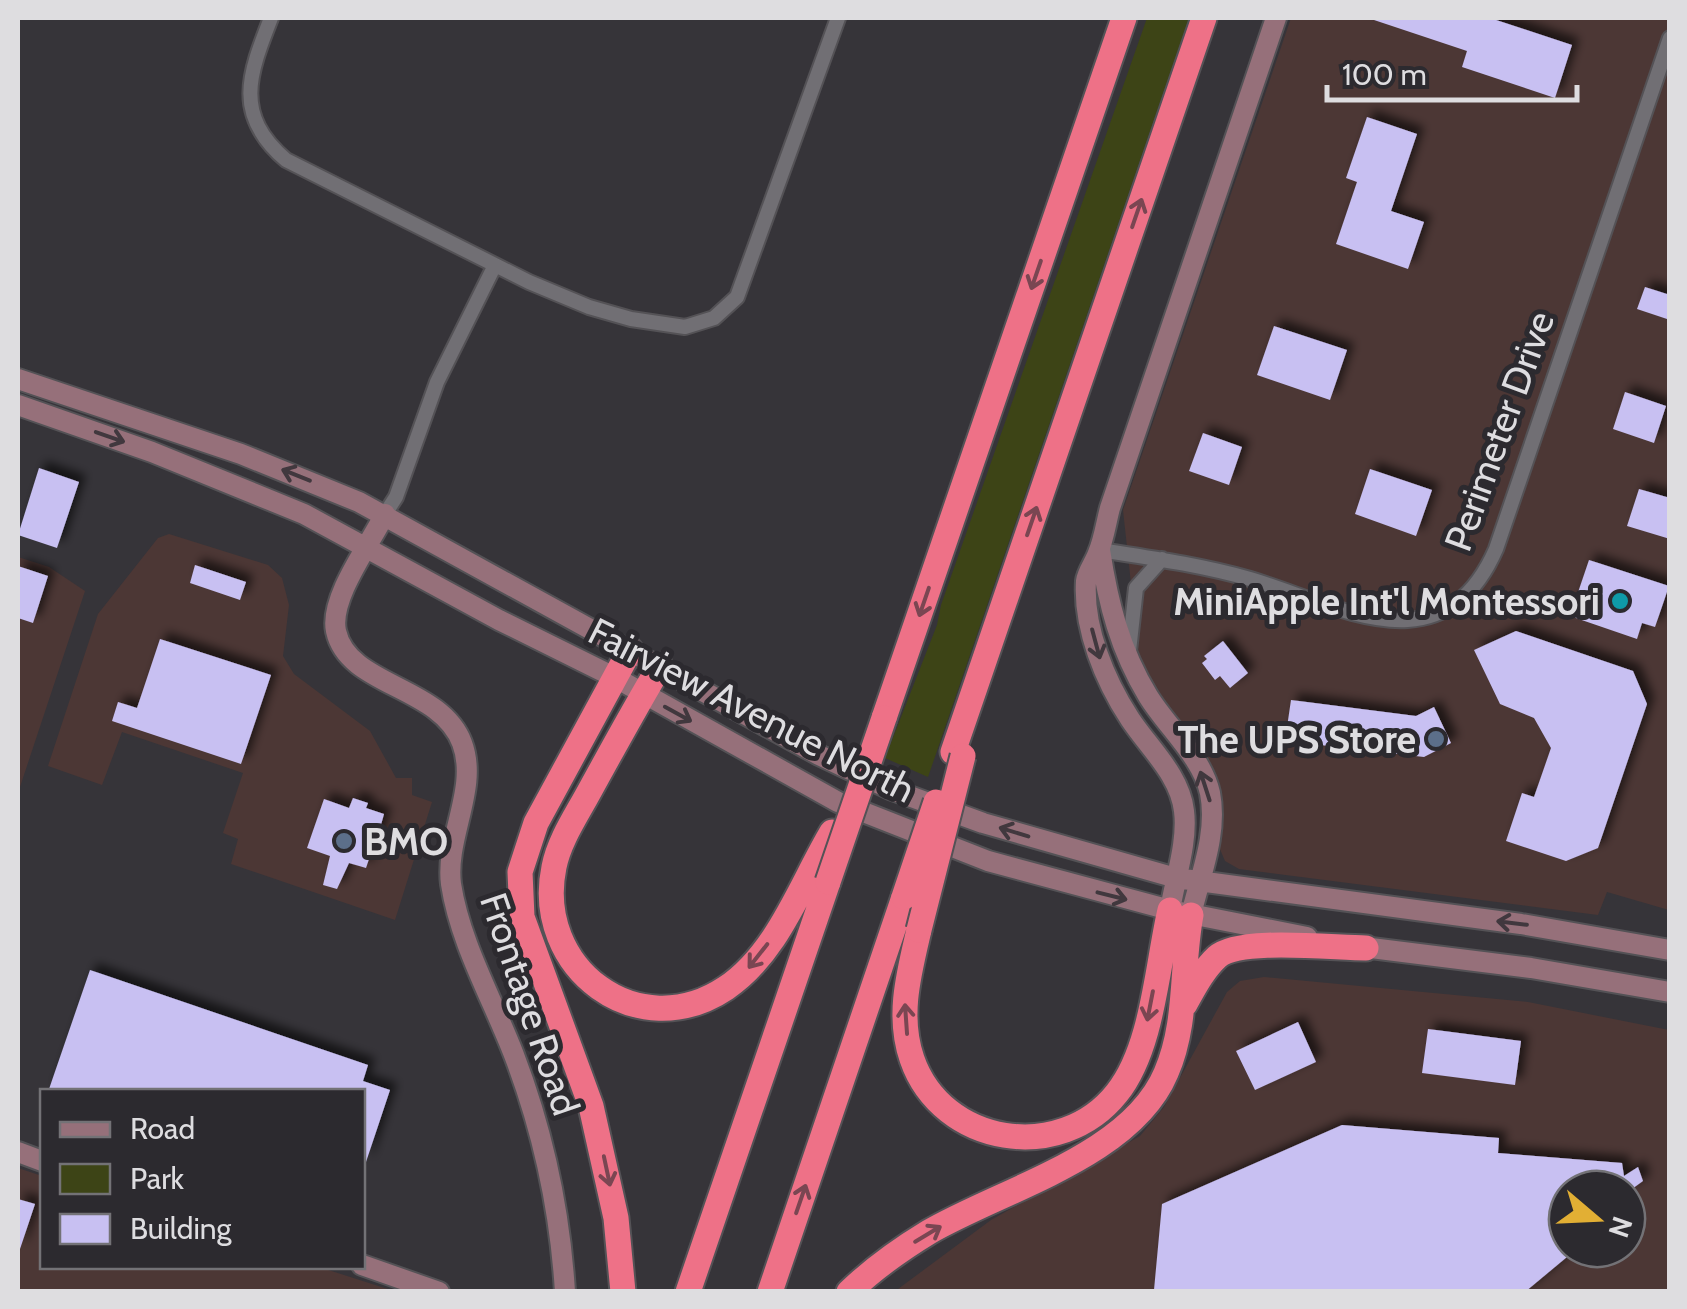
<svg xmlns="http://www.w3.org/2000/svg" width="1687" height="1309" viewBox="0 0 1687 1309" font-family="Cabin,sans-serif">
<defs>
<filter id="shadow"><feDropShadow dx="7" dy="-7" stdDeviation="5" flood-color="#0009"/></filter>
</defs>
<rect width="100%" height="100%" fill="#363439"/>
<path fill="#4c3735" fill-rule="evenodd" d="M1291,18H1669V910L1607,892L1598,915L1239,869L1225,861L1219,847L1222,798L1216,775L1162,701L1139,657L1123,510Z
M169,534L268,565L282,578L289,605L283,656L294,674L370,731L396,778H412V795L432,802L395,920L231,864L238,839L223,833L243,773L122,732L102,785L48,766L98,614L158,538Z
M18,557L49,567L85,591L18,793Z
M1264,977L1528,1002L1669,1030V1291L894,1292L991,1220L1140,1136L1164,1107L1227,992L1240,981ZM1567,1189H1627V1249H1567Z
M18,1168L42,1176V1266L319,1267L394,1291H18Z"/>
<path fill="#3d4416" d="M1147,18H1189L928,777L885,758L937,625L941,605Z"/>
<path fill="#c8c0f2" filter="url(#shadow)" d="M1375,18H1490L1572,45L1555,98L1462,67L1467,51L1374,20Z
M1367,117L1417,134L1391,211L1424,222L1408,269L1336,244L1357,182L1346,178Z
M1645,287L1670,295V320L1637,309Z
M1274,326L1347,350L1330,400L1257,375Z
M1625,392L1666,406L1654,443L1613,429Z
M1203,433L1242,447L1229,485L1189,471Z
M39,468L79,482L57,548L18,535Z
M1370,469L1432,490L1416,536L1355,514Z
M1639,489L1670,498V539L1627,526Z
M1589,560L1669,586L1655,627L1642,623L1637,639L1570,616Z
M195,565L246,582L240,600L190,583Z
M18,566L48,576L33,623L18,618Z
M1516,631L1633,671L1647,704L1598,848L1566,861L1506,841L1522,793L1534,797L1551,748L1534,718L1500,704L1474,650Z
M160,639L271,675L241,764L112,721L118,702L137,708Z
M1223,641L1248,673L1230,688L1220,676L1215,680L1202,663L1207,659L1204,656Z
M1291,700L1416,716L1434,707L1451,743L1424,757L1285,741Z
M353,798L368,803L366,808L384,814L372,857L370,856L366,868L349,863L337,889L323,885L330,856L307,848L324,799L349,808Z
M90,970L368,1065L363,1081L390,1090L365,1165L362,1092H48Z
M1298,1022L1316,1062L1255,1090L1236,1051Z
M1428,1029L1521,1041L1515,1085L1422,1073Z
M1342,1125L1499,1138L1498,1153L1622,1163L1624,1176L1638,1167L1643,1181L1632,1189H1567V1257L1525,1292L1154,1290L1162,1204Z
M18,1199L35,1204L20,1249L18,1248Z"/>
<g fill="none" stroke-linecap="round" stroke-linejoin="round">
<g stroke="#545256" stroke-width="18">
<path id="street" d="M271,18C249,74 233,115 286,160L529,282L589,307L631,319L685,327L714,318L737,297L838,18
M385,514L396,497L437,382L495,265
M1100,550C1151,558 1201,565 1250,579C1340,606 1443,670 1496,549L1670,38
M1129,651L1136,588L1162,559"/>
</g>
<g stroke="#545256" stroke-width="24">
<path id="secondary" d="M18,379L241,454L359,502L819,755L890,789L983,823L1176,878L1521,924L1670,950
M18,405L152,452L304,514L499,620L616,678L838,802L988,861L1170,910L1307,937
M385,514C370,544 329,598 336,631C348,687 440,685 462,743C479,788 445,837 451,884C460,943 493,1000 514,1055C543,1131 560,1211 565,1292
M1100,550C1108,603 1120,650 1148,696C1167,727 1202,757 1210,793C1218,834 1200,876 1191,915
M1170,910C1175,879 1188,842 1184,811C1180,775 1149,748 1130,719C1105,681 1083,628 1086,581C1087,572 1095,562 1098,553C1104,539 1106,523 1110,508L1276,18
M1355,946L1531,968L1670,992
M18,1152L42,1161
M362,1265L439,1292"/>
</g>
<g stroke="#545256" stroke-width="29">
<path id="highway" d="M660,666C635,708 612,750 589,792C576,816 559,841 554,867C533,968 638,1047 726,988C778,953 801,884 832,832
M884,718L1124,18
M953,752L1204,18
M919,930C909,973 897,1016 912,1059C942,1146 1061,1164 1117,1093C1153,1048 1157,966 1170,910
M1185,1004C1194,988 1203,970 1217,957C1239,937 1333,948 1366,948
M623,1292L616,1218L591,1106L522,917L520,872L536,823L630,650
M688,1292L828,882
M770,1292L904,897
M849,1292C873,1269 901,1249 929,1232C1003,1189 1131,1156 1166,1073C1188,1023 1181,967 1191,915"/>
</g>
<use href="#street" stroke="#716f74" stroke-width="14"/>
<use href="#secondary" stroke="#96707a" stroke-width="20"/>
<use href="#highway" stroke="#ee7187" stroke-width="25"/>
<g stroke="#545256" stroke-width="29" stroke-linecap="butt">
<path id="highway-bridge" d="M828,882L884,718
M904,897L936,802
M919,930L963,756"/>
</g>
<use href="#highway-bridge" stroke="#ee7187" stroke-width="25"/>
</g>
<defs><path id="oneway-shaft" d="M-6 0H5M1.5-3L5.5 0L1.5 3" fill="none" stroke-width="1.6" stroke-linecap="round" stroke-linejoin="round" transform="scale(2.5)"/></defs>
<g stroke="#7a4652">
<use href="#oneway-shaft" transform="translate(1137 213) rotate(-71)"/>
<use href="#oneway-shaft" transform="translate(1036 275) rotate(109)"/>
<use href="#oneway-shaft" transform="translate(1032 521) rotate(-71)"/>
<use href="#oneway-shaft" transform="translate(924 602) rotate(109)"/>
<use href="#oneway-shaft" transform="translate(758 956) rotate(128)"/>
<use href="#oneway-shaft" transform="translate(1150 1006) rotate(101)"/>
<use href="#oneway-shaft" transform="translate(906 1019) rotate(-94)"/>
<use href="#oneway-shaft" transform="translate(607 1171) rotate(78)"/>
<use href="#oneway-shaft" transform="translate(801 1199) rotate(-71)"/>
<use href="#oneway-shaft" transform="translate(928 1234) rotate(-31)"/>
</g>
<g stroke="#41383e">
<use href="#oneway-shaft" transform="translate(110 437) rotate(19)"/>
<use href="#oneway-shaft" transform="translate(296 475) rotate(-158)"/>
<use href="#oneway-shaft" transform="translate(1096 644) rotate(75)"/>
<use href="#oneway-shaft" transform="translate(678 714) rotate(29)"/>
<use href="#oneway-shaft" transform="translate(1205 786) rotate(-108)"/>
<use href="#oneway-shaft" transform="translate(1014 832) rotate(-163)"/>
<use href="#oneway-shaft" transform="translate(1112 896) rotate(14)"/>
<use href="#oneway-shaft" transform="translate(1512 923) rotate(-173)"/>
</g>
<circle fill="#0f9aa8" stroke="#2c2a2f" stroke-width="4" cx="1620" cy="601" r="10"/>
<g fill="#5c6f8a" stroke="#2c2a2f" stroke-width="4">
<circle cx="1436" cy="739" r="10"/>
<circle cx="344" cy="841" r="10"/>
</g>
<g text-anchor="middle" dominant-baseline="central" stroke-width="10" stroke-linejoin="round" paint-order="stroke">
<g font-size="38" fill="#dedde0" stroke="#2c2a2f">
<text transform="translate(1499 431) rotate(-70)">Perimeter Drive</text>
<text transform="translate(752 710) rotate(27)">Fairview Avenue North</text>
<text transform="translate(530 1004) rotate(71)">Frontage Road</text>
</g>
<g font-size="38" font-weight="bold" fill="#dedde0" stroke="#2c2a2f" text-anchor="end">
<text x="1600" y="601">MiniApple Int'l Montessori</text>
<text x="1416" y="739">The UPS Store</text>
<text x="364" y="841" text-anchor="start">BMO</text>
</g>
</g>
<rect width="1687" height="1309" fill="none" stroke="#dedde0" stroke-width="40"/>
<rect x="40" y="1089" width="325" height="180" fill="#2c2a2f" stroke="#737276" stroke-width="2.5"/>
<rect x="60" y="1122" width="50" height="15" fill="#96707a" stroke="#737276" stroke-width="2.5"/>
<text x="130" y="1139" font-size="30" fill="#dedde0">Road</text>
<rect x="60" y="1164" width="50" height="30" fill="#3d4416" stroke="#737276" stroke-width="2.5"/>
<text x="130" y="1189" font-size="30" fill="#dedde0">Park</text>
<rect x="60" y="1214" width="50" height="30" fill="#c8c0f2" stroke="#737276" stroke-width="2.5"/>
<text x="130" y="1239" font-size="30" fill="#dedde0">Building</text>
<g transform="translate(1597 1219) rotate(109)"><circle r="48" fill="#2c2a2f" stroke="#737276" stroke-width="2.5"/>
<path d="M0-8L18 38L0 25L-18 38Z" fill="#e2af34"/>
<text y="-15" font-size="28" font-weight="bold" text-anchor="middle" fill="#dedde0">N</text>
</g>
<path d="M1327 85v15h250v-15" fill="none" stroke="#dedde0" stroke-width="5"/>
<text x="1342" y="85" font-size="30" fill="#dedde0" stroke="#2c2a2f" stroke-width="8" paint-order="stroke">100 m</text>
</svg>
